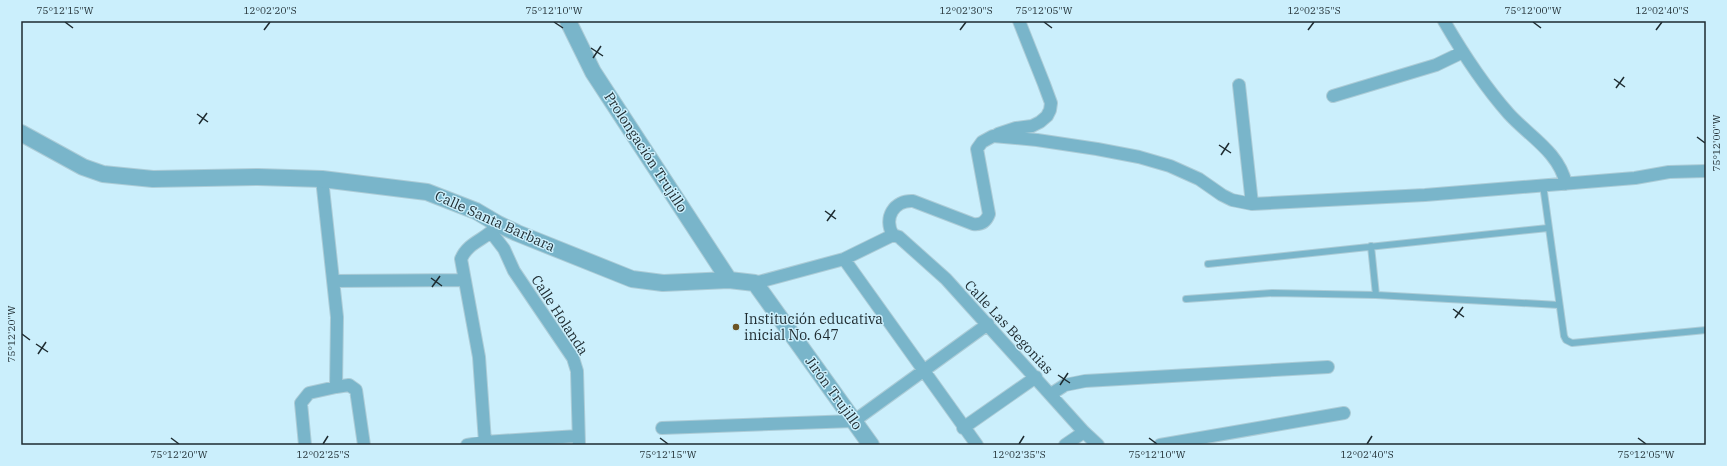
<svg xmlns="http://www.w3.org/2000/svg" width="1727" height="466" viewBox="0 0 1727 466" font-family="'IBM Plex Serif',serif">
<rect width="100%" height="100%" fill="#cbeffc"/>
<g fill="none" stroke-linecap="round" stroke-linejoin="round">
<g stroke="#acccd7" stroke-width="8">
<path id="service" d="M1543,185L1564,336L1566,340L1572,343L1706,330
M1371,246L1376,295
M1208,264L1548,228
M1186,299L1272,293L1376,295L1559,305"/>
</g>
<g stroke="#acccd7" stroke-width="14">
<path id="minor" d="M1444,21C1462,52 1485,87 1509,114C1529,136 1559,152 1566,184
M1239,85L1252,204
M1333,96L1436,65L1463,52
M998,134L1016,128L1032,126L1040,122L1047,116L1050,110L1051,103L1044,84L1019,21
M322,179L337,317L336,387L349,385L356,390L364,445
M491,232L504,249L514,271L573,358L577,371L579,445
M893,235C883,218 894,200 913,201L973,224C981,225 986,222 989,214L977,149L982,142L993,136L1037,140L1097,149L1139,157L1170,166L1199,179L1222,195L1232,200L1252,204L1425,195L1635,178L1669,172L1706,171
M893,235L899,237L946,279L1084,432L1098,445
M844,259L977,445
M333,281L465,280
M755,283L844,259L893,235
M1051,394L1065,385L1085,381L1328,367
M662,428L854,421L988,324
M963,428L1036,377
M485,442L479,357L461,259C468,242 485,240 496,227
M305,445L301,403L309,393L336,387
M467,445L485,442L578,436
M1065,445L1084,432
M1160,445L1344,413"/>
</g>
<g stroke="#acccd7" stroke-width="18">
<path id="tertiary" d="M568,21L593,72L729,280
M21,133L83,167L103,174L153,179L258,177L322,179L427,192L476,211L498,224L517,233L632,279L663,283L729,280L755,283L871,445"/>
</g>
<use href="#service" stroke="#79b5ca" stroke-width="6"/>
<use href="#minor" stroke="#79b5ca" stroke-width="12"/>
<use href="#tertiary" stroke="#79b5ca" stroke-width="16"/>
</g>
<path fill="none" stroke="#1e2b30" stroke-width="1.5" d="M65,22L73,28M554,22L563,28M1044,22L1052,28M1533,22L1541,28M264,30L270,22M960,30L966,22M1308,30L1314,22M1656,30L1662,22M591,48L603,56M593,58L601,46M1614,79L1625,87M1616,88L1624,77M197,114L208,122M199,124L207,113M1697,137L1705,143M1219,145L1231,153M1221,155L1229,143M825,211L836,219M827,221L835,210M431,278L442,286M432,287L440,276M1453,309L1464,317M1455,318L1463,307M22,334L30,340M36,344L48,352M38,354L46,342M1058,375L1070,383M1060,385L1068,373M171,438L179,444M660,438L668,444M1149,438L1157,444M1638,438L1646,444M323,444L328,436M1019,444L1024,436M1367,444L1372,436"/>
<circle fill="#6b5323" stroke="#cbeffc" stroke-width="1.5" cx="736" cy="327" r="4"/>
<g text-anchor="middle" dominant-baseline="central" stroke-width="3" stroke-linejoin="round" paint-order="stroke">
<g font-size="14" fill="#1e2b30" stroke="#cbeffc">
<text transform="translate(646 152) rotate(57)">Prolongación Trujillo</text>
<text transform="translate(495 221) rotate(24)">Calle Santa Barbara</text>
<text transform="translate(560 315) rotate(57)">Calle Holanda</text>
<text transform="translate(1009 327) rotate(47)">Calle Las Begonias</text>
<text transform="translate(834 393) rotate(54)">Jirón Trujillo</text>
</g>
<g font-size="14" fill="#1e2b30" stroke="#cbeffc" text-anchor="start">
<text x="744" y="319">Institución educativa<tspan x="744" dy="16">inicial No. 647</tspan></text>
</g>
</g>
<rect width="1727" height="466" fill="none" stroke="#cbeffc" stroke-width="44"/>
<rect x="22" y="22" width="1683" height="422" fill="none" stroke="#1e2b30" stroke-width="1.5"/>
<g font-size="10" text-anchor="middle" fill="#1e2b30">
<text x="65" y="14">75°12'15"W</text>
<text x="270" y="14">12°02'20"S</text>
<text x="554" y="14">75°12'10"W</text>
<text x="966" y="14">12°02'30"S</text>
<text x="1044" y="14">75°12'05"W</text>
<text x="1314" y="14">12°02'35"S</text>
<text x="1533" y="14">75°12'00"W</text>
<text x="1662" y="14">12°02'40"S</text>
<text transform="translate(1716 143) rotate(-90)" y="4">75°12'00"W</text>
<text transform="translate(11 334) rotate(-90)" y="4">75°12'20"W</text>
<text x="179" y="458">75°12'20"W</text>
<text x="323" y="458">12°02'25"S</text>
<text x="668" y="458">75°12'15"W</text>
<text x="1019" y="458">12°02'35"S</text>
<text x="1157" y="458">75°12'10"W</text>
<text x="1367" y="458">12°02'40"S</text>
<text x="1646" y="458">75°12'05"W</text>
</g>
</svg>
